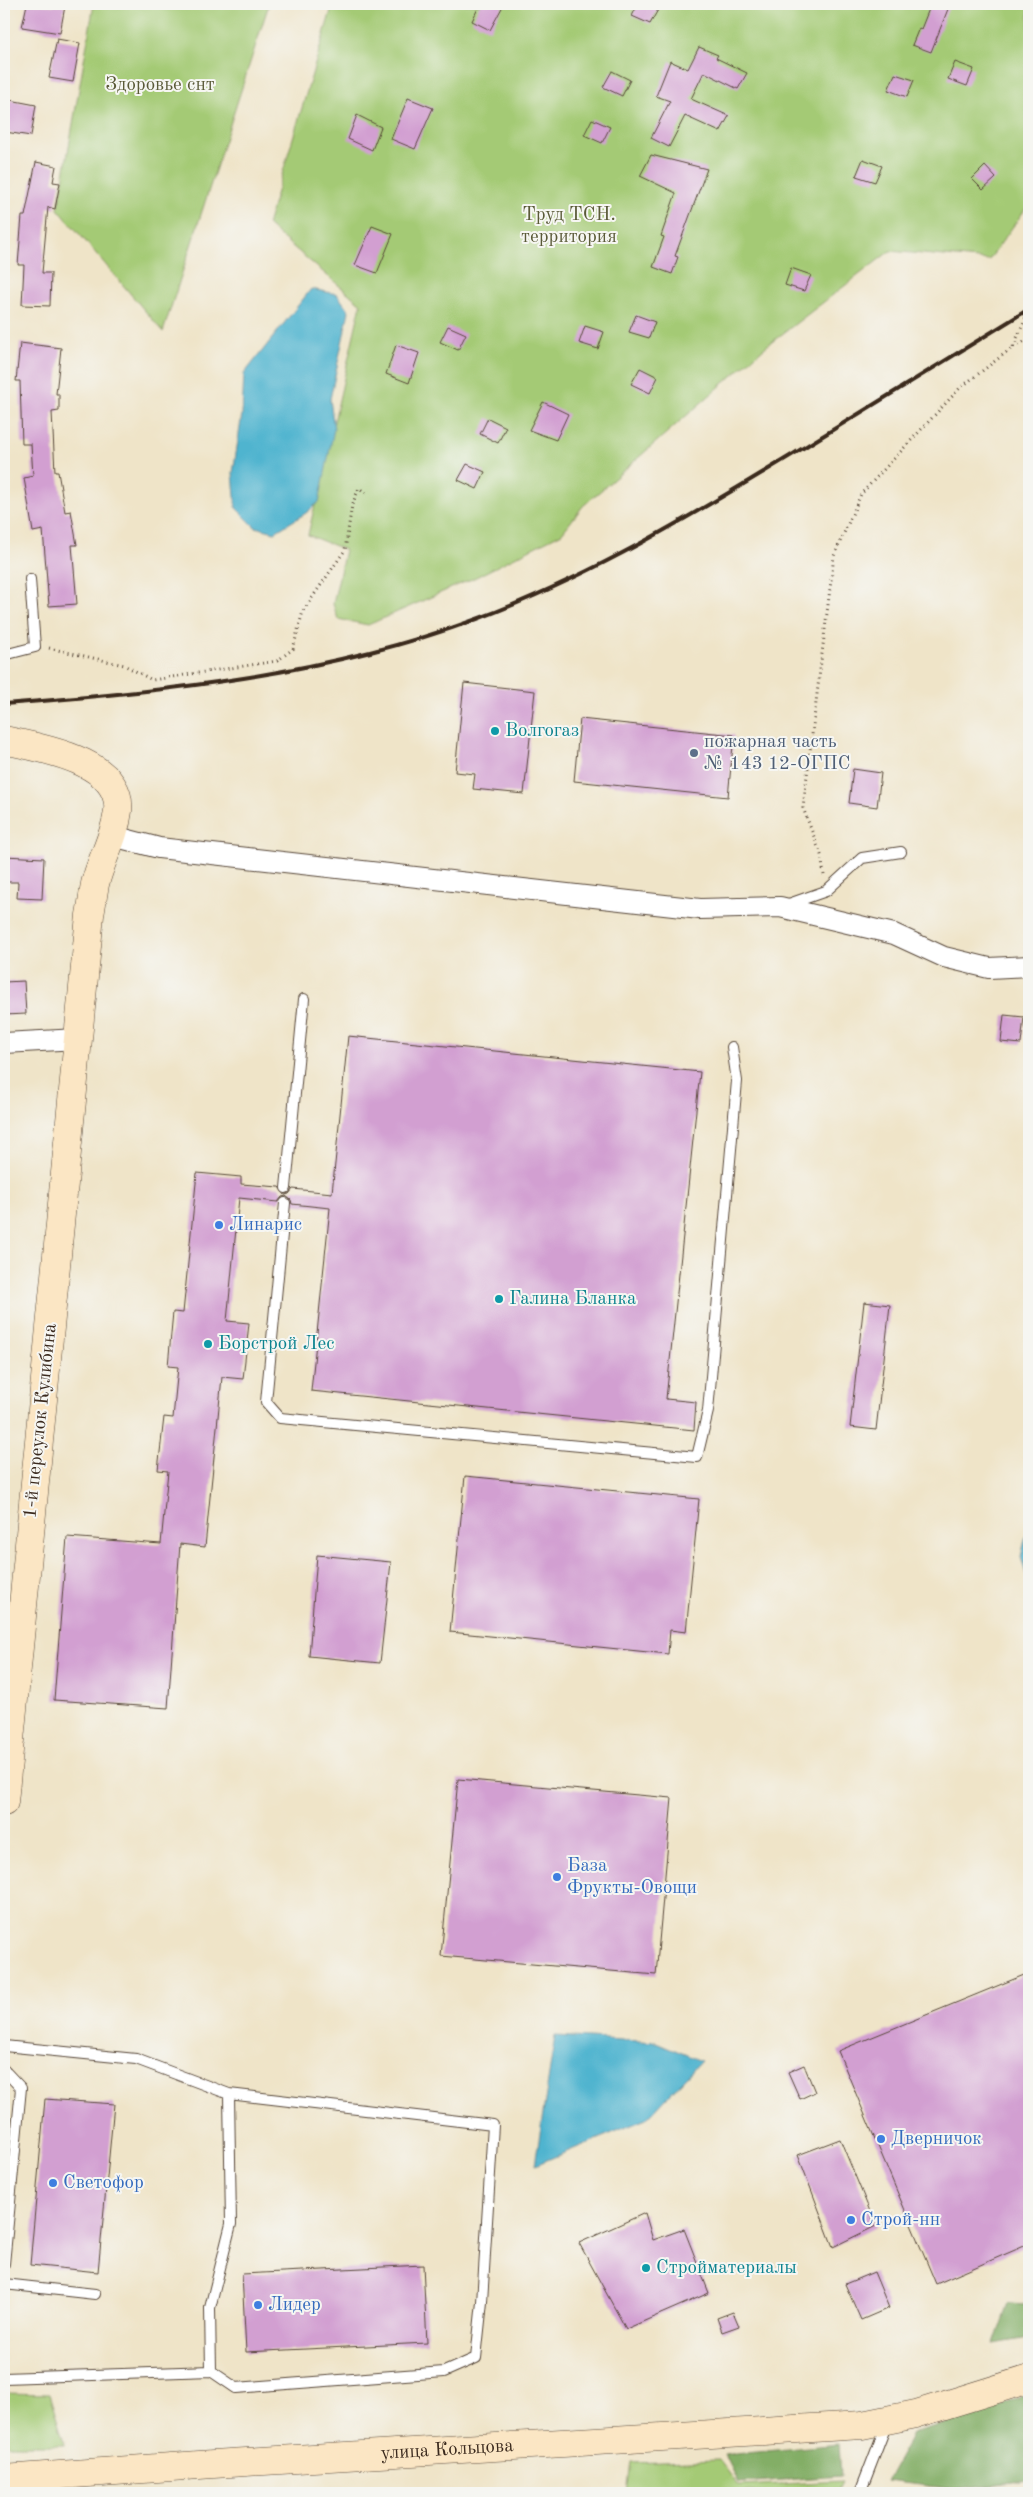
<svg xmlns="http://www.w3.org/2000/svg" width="1033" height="2497" viewBox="0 0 1033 2497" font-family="'Old Standard TT',serif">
<rect width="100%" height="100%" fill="#f6f6f2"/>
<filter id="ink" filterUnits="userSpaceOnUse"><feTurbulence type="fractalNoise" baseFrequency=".02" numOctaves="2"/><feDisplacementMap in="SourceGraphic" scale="10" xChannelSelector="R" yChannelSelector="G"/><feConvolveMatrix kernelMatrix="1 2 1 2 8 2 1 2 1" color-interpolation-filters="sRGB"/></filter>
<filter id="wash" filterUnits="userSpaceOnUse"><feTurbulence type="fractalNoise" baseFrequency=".0096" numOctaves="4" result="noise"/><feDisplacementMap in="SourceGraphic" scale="20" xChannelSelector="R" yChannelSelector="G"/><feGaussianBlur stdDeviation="1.12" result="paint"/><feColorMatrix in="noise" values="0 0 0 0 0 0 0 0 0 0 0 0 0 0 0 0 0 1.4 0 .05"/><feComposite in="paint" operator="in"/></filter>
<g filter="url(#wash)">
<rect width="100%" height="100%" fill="#efe4c8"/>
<path fill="#a4ca74" stroke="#707a49" d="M94,4H269L163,332L58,209Z
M333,4H1029V204L989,260L890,251L764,348L583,506L562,533L474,578L368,625L338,619L333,604L345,550L308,535L361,304L267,225Z
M4,2393L49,2394L65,2445H4Z
M719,2460L739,2486L842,2481L836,2493H627L631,2463Z"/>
<path fill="#83ae66" stroke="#5f6c42" d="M1008,2304L1029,2305V2338L994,2344Z
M1029,2393V2480L955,2489L886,2481L913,2433L997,2408Z
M839,2444L841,2476L739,2483L725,2455Z"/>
<path fill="#50b4cf" stroke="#466f76" d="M311,289L337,294L349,311L330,399L334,429L319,502L306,513L275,532L255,527L236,508L233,473L242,414L244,374Z
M1029,1523V1584L1021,1557Z
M555,2036L656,2042L701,2061L646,2119L535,2165Z"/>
<g id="blocks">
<path fill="#d29fd1" d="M27,4L65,6L60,33L22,27Z
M480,4H504L490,30L472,21Z
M638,4H650L659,8L650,24L632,16Z
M931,4H950L931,52L912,45L919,28L921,29Z
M57,39L80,43L73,82L49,78Z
M699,47L718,55L716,58L747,73L738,89L704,72L691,99L729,116L720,132L685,116L669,147L651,138L670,101L656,96L670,61L688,69Z
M955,62L974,69L967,86L948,79Z
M612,71L630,80L622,96L603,87Z
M895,74L914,80L907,97L888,90Z
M408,98L433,108L415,149L391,139Z
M10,100L36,105L31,136L5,132Z
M357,115L381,127L372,150L348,139Z
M592,119L610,127L602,143L584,135Z
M651,155L707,169L675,256L678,257L672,274L653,267L664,237L661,236L676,193L640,176Z
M863,159L882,166L875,182L856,176Z
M36,162L56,166L53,182L60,183L55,209L48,207L42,273H51L50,306L22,305L24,265H18L22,216H25Z
M985,166L996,178L983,190L972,179Z
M372,226L393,234L377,273L355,265Z
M791,268L811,275L804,291L785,285Z
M636,315L655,322L649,338L629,332Z
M448,326L466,334L458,350L440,342Z
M585,326L604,332L598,349L579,343Z
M20,343L61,348L56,394H59V411L52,412L55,472H58L65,512L71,511L77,545H72L77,604L49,606L43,530L33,532L24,478L33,476L31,444H22L20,381H16Z
M396,345L419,353L409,383L386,374Z
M640,368L658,377L650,393L631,384Z
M543,402L568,414L556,440L529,430Z
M488,418L506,427L498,443L480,434Z
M467,464L485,472L477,489L458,480Z
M464,683L535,691L524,794L473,789L475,774L455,772Z
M580,719L734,735L728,797L574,781Z
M853,769L881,773L877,807L849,803Z
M4,856L44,858L42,899L17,898L18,882H4Z
M24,981L26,1014L4,1015V982Z
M1004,1015L1024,1017L1021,1044L1001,1042Z
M348,1036L700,1072L666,1399L696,1402L694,1430L311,1391L330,1208L292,1204L291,1200L286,1196L282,1197L278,1202L239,1198L227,1321L249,1323L243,1379L222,1377L205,1547L180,1544L168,1708L54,1700L67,1537L161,1544L168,1471L158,1470L164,1417L173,1418L178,1367L168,1366L173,1312L183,1313L197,1173L241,1177V1184L279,1187L285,1195L289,1194L293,1189L332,1193Z
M864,1302L890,1305L876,1430L850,1427Z
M465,1476L699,1499L686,1632L670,1630L668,1654L450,1632Z
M317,1555L391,1562L380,1663L309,1656Z
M458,1779L672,1798L656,1975L441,1956Z
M1029,1973V2244L936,2284L838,2051Z
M804,2065L815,2092L800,2099L788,2072Z
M45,2099L114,2104L98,2272L30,2265Z
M840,2139L876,2226L833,2247L798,2155Z
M645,2213L653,2240L684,2229L709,2293L626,2329L579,2243Z
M423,2265L427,2343L246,2352L242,2274Z
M874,2272L889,2308L861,2320L845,2284Z
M733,2312L739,2326L722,2332L717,2318Z"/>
</g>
</g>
<g filter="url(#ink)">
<use href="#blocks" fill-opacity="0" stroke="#564638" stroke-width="1"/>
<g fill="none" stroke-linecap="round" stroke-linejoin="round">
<g stroke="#564638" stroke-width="12">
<path id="lane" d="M4,655L35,647L30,579
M786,905L826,891L862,858L901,852
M286,1188L304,999
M285,1203L266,1402L280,1418L697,1457L708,1411L737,1081L732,1047
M4,2046L136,2059L229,2094L493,2125L482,2302L476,2358L444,2372L236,2388L211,2371L210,2308L231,2224L229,2094
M4,2070L21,2088L4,2264
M4,2284L95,2294
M4,2378L211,2371
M860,2493L887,2423"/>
</g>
<g stroke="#564638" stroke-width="22">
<path id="street" d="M113,836L159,848L700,909L780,907L894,934L944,957L989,968L1029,966
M4,1043L78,1039"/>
</g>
<g stroke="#564638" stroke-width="29">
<g id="secondary">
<path d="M4,740C39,748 123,760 118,811C115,837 101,859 95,884C93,894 92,905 90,915L4,1802"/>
<path id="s1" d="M4,2479L213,2464L862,2425L916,2414L1029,2379"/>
</g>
</g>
<path stroke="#564638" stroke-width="3" stroke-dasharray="1 4" stroke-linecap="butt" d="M1013,347L1029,311
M49,648L124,665L152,680L277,661L293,649L303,611L345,550L352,505L359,488L366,493
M824,875L821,855L803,808L834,556L861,494L960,388L1012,348L1029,339"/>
<use href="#lane" stroke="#fff" stroke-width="10"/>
<use href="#street" stroke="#fff" stroke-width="20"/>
<use href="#secondary" stroke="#fbe6c4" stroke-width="28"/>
<path stroke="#3b2a1e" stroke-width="4" d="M4,704C163,692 326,675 477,619C590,577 693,515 795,453C873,405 951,357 1029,309"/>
</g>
</g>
<g fill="#0f9aa8" stroke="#f6f6f2" stroke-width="2">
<circle cx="495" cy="731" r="5"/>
<circle cx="499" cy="1299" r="5"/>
<circle cx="208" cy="1344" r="5"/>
<circle cx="646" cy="2268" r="5"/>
</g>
<circle fill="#5c6f8a" stroke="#f6f6f2" stroke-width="2" cx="694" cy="753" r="5"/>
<g fill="#3f7fe0" stroke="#f6f6f2" stroke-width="2">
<circle cx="219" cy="1225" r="5"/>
<circle cx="557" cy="1877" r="5"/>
<circle cx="881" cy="2139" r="5"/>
<circle cx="53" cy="2183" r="5"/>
<circle cx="851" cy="2220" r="5"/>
<circle cx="258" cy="2305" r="5"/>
</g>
<g text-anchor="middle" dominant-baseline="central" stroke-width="4" stroke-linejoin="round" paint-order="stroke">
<g font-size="19" fill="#5a5a38" stroke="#f6f6f2">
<text x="160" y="85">Здоровье снт</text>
<text x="569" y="215">Труд ТСН.<tspan x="569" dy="22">территория</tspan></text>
</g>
<g font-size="19" fill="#0d838f" stroke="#f6f6f2" text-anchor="start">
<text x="505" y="731">Волгогаз</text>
<text x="509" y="1299">Галина Бланка</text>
<text x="218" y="1344">Борстрой Лес</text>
<text x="656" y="2268">Стройматериалы</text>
</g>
<g font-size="19" fill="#4e5e75" stroke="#f6f6f2" text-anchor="start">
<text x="704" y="742">пожарная часть<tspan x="704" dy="22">№ 143 12-ОГПС</tspan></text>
</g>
<g font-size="19" fill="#366cbe" stroke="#f6f6f2" text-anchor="start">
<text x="229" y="1225">Линарис</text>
<text x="567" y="1866">База<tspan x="567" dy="22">Фрукты-Овощи</tspan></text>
<text x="891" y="2139">Дверничок</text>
<text x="63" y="2183">Светофор</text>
<text x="861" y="2220">Строй-нн</text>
<text x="268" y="2305">Лидер</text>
</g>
<g font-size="19" fill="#3b2a1e" stroke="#f6f6f2">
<text transform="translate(41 1421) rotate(-84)">1-й переулок Кулибина</text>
<text stroke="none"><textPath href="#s1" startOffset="444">улица Кольцова</textPath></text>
</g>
</g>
<rect width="1033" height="2497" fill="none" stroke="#f6f6f2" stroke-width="20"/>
</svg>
